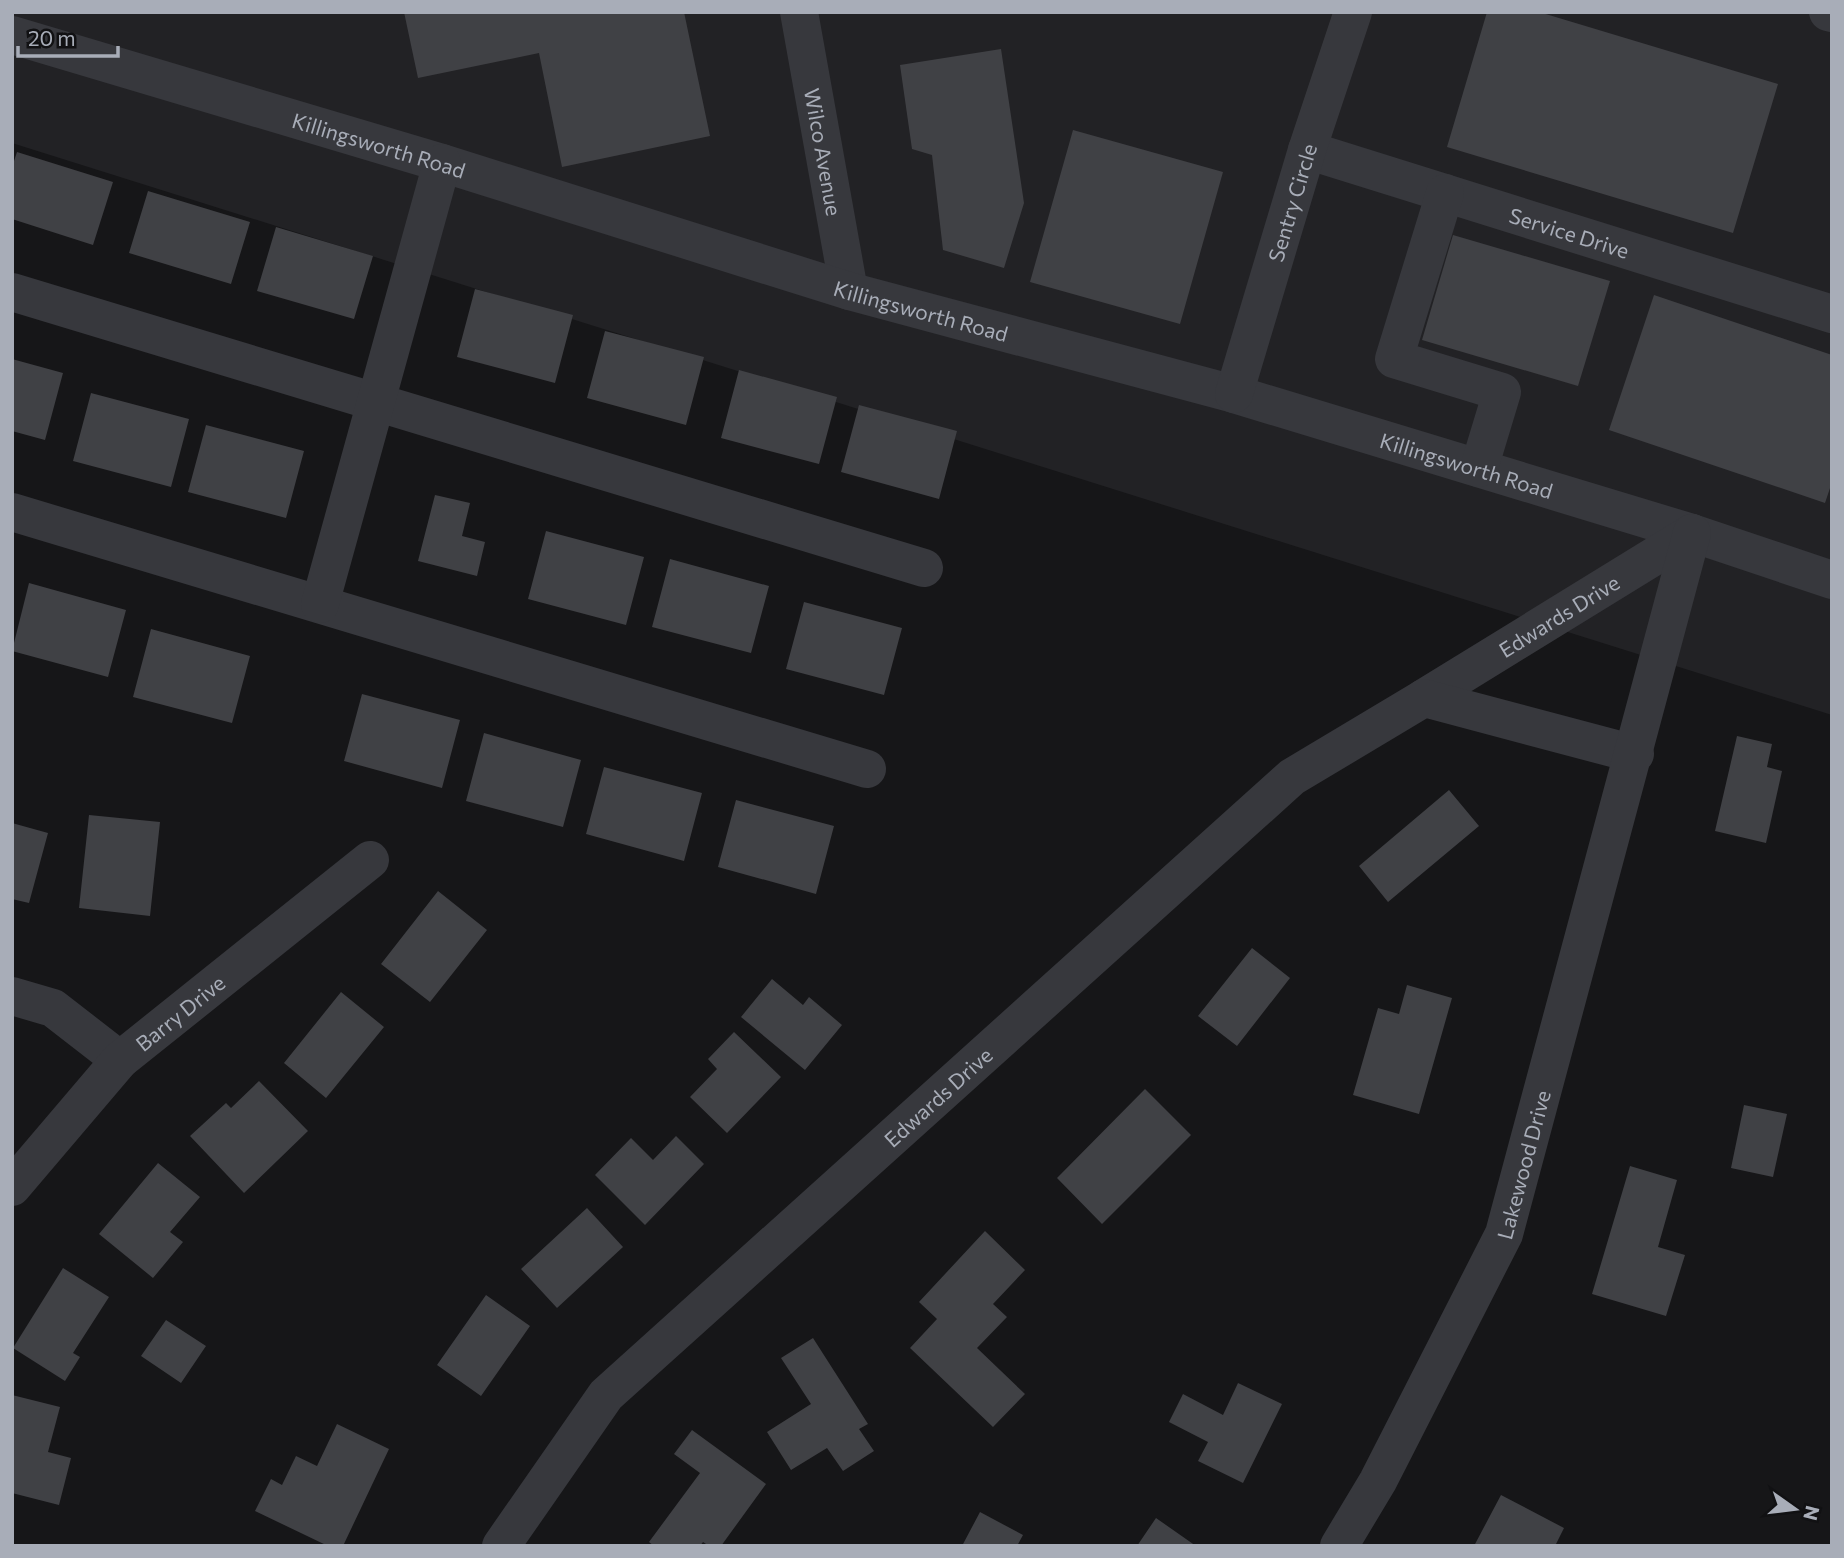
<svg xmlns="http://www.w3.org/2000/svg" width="1844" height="1558" viewBox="0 0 1844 1558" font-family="Commissioner,sans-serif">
<rect width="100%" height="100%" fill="#161618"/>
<path fill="#222225" d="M12,12H1832V715L12,143Z"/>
<path fill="#404145" d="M404,12H684L710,136L562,167L539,53L418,78Z
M1487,12H1539L1778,84L1733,233L1447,147Z
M1001,49L1024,203L1004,268L943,250L932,155L912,149L900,65Z
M1073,130L1223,172L1180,324L1030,282Z
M17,152L113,182L93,245L12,219V167Z
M148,191L250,222L231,284L129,253Z
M276,227L373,256L354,319L257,291Z
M1453,235L1610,281L1578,386L1422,340Z
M475,289L573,315L555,383L457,357Z
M1654,295L1832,355V482L1825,503L1609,430Z
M605,331L704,357L686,425L587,398Z
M12,359L63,373L45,440L12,431Z
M739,370L837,397L819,464L721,438Z
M91,393L189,419L171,487L73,461Z
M859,405L957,431L939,499L841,472Z
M206,425L304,451L286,518L188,492Z
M435,495L470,503L462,536L485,542L477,576L418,561Z
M546,531L644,557L626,625L528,599Z
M670,559L769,586L751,653L652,627Z
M29,583L126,610L108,677L12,651Z
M804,602L902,628L884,695L786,669Z
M151,629L250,656L232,723L133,697Z
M362,694L460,720L442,788L344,761Z
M484,733L581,760L563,827L466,801Z
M1737,736L1772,744L1767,767L1782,771L1766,843L1715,831Z
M604,767L702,793L684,861L586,834Z
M1449,790L1479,826L1388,902L1359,866Z
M736,800L834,826L816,894L718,867Z
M89,815L160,822L150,916L79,908Z
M12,823L48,833L29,903L12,899Z
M438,891L487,930L430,1002L381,964Z
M1252,948L1290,978L1237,1046L1198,1016Z
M772,979L803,1005L809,997L842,1025L805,1070L741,1017Z
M1407,985L1452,998L1419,1114L1353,1095L1378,1008L1399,1014Z
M341,992L384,1027L326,1098L284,1063Z
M734,1032L781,1077L727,1133L690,1097L717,1069L708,1059Z
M259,1081L308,1131L244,1193L190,1136L226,1103L231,1108Z
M1145,1089L1191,1135L1102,1224L1057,1178Z
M1744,1105L1787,1114L1773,1177L1731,1168Z
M676,1136L704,1164L645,1225L595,1175L631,1138L653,1160Z
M158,1163L200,1197L170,1232L183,1242L153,1278L99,1234Z
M1630,1166L1677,1180L1658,1247L1685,1255L1666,1316L1592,1294Z
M587,1208L623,1247L557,1308L521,1269Z
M985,1231L1025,1270L993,1304L1007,1317L977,1348L1025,1394L993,1427L910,1348L937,1319L919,1302Z
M63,1268L109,1297L73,1353L80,1357L65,1381L13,1348Z
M486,1295L530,1326L481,1396L437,1365Z
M166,1320L206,1346L181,1383L141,1356Z
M813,1338L868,1424L859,1429L874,1451L843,1471L827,1448L791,1470L767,1432L811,1404L781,1358Z
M1238,1383L1282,1404L1243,1483L1198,1461L1208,1442L1169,1422L1183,1394L1223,1415Z
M12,1395L60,1407L48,1452L71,1458L59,1505L12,1493Z
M337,1424L389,1449L343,1546H328L255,1511L271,1479L282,1485L296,1456L317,1466Z
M692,1430L766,1484L721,1546H709L703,1542L700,1546H654L649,1542L700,1473L674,1454Z
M1501,1495L1564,1528L1555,1546H1474Z
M980,1512L1023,1535L1017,1546H962Z
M1156,1518L1196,1546H1137Z"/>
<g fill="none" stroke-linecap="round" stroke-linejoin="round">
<g stroke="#37383d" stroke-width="38">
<path id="s1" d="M799,12L849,291"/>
<path d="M1828,12L1832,13"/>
<path id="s2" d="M12,35L442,163L849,291L1234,394L1692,533L1832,580"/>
<path id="s3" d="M1307,150L1832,314"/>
<path d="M1445,193L1394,359L1502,392L1479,468"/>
<path d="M12,292L924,568"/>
<path id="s4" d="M1234,394L1307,150L1353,12"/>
<path d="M12,512L867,769"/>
<path d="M320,604L442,163"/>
<path id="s5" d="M1424,698L1692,533"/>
<path d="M12,996L53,1008L120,1060"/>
<path id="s6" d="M12,1187L120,1060L370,860"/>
<path id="s7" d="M501,1546L606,1395L1292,777L1424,698L1635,754"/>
<path id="s8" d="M1339,1546L1378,1481L1504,1234L1692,533"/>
</g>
</g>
<g text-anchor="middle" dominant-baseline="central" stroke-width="7" stroke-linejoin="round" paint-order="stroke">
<g font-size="21" fill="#a8adb8" stroke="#111113">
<text stroke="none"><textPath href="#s2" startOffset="383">Killingsworth Road</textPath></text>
<text stroke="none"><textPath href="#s1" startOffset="142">Wilco Avenue</textPath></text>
<text stroke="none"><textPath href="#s4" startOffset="200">Sentry Circle</textPath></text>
<text stroke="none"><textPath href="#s3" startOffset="275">Service Drive</textPath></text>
<text stroke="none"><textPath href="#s2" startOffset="950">Killingsworth Road</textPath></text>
<text stroke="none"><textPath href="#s2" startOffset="1517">Killingsworth Road</textPath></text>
<text stroke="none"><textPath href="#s5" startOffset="158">Edwards Drive</textPath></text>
<text stroke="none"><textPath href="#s6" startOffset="243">Barry Drive</textPath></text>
<text stroke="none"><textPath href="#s7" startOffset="630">Edwards Drive</textPath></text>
<text stroke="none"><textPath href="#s8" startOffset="425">Lakewood Drive</textPath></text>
</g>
</g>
<rect width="1844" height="1558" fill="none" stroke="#a8adb8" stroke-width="28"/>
<g transform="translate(1795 1509) rotate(104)" stroke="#111113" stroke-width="5" paint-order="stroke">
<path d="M0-5L12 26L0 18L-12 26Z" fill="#a8adb8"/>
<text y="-10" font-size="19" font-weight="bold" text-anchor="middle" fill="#a8adb8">N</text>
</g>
<path d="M18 46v10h100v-10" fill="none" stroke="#a8adb8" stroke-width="3.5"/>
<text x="28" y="46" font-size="21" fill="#a8adb8" stroke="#111113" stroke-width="5" paint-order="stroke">20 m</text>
</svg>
